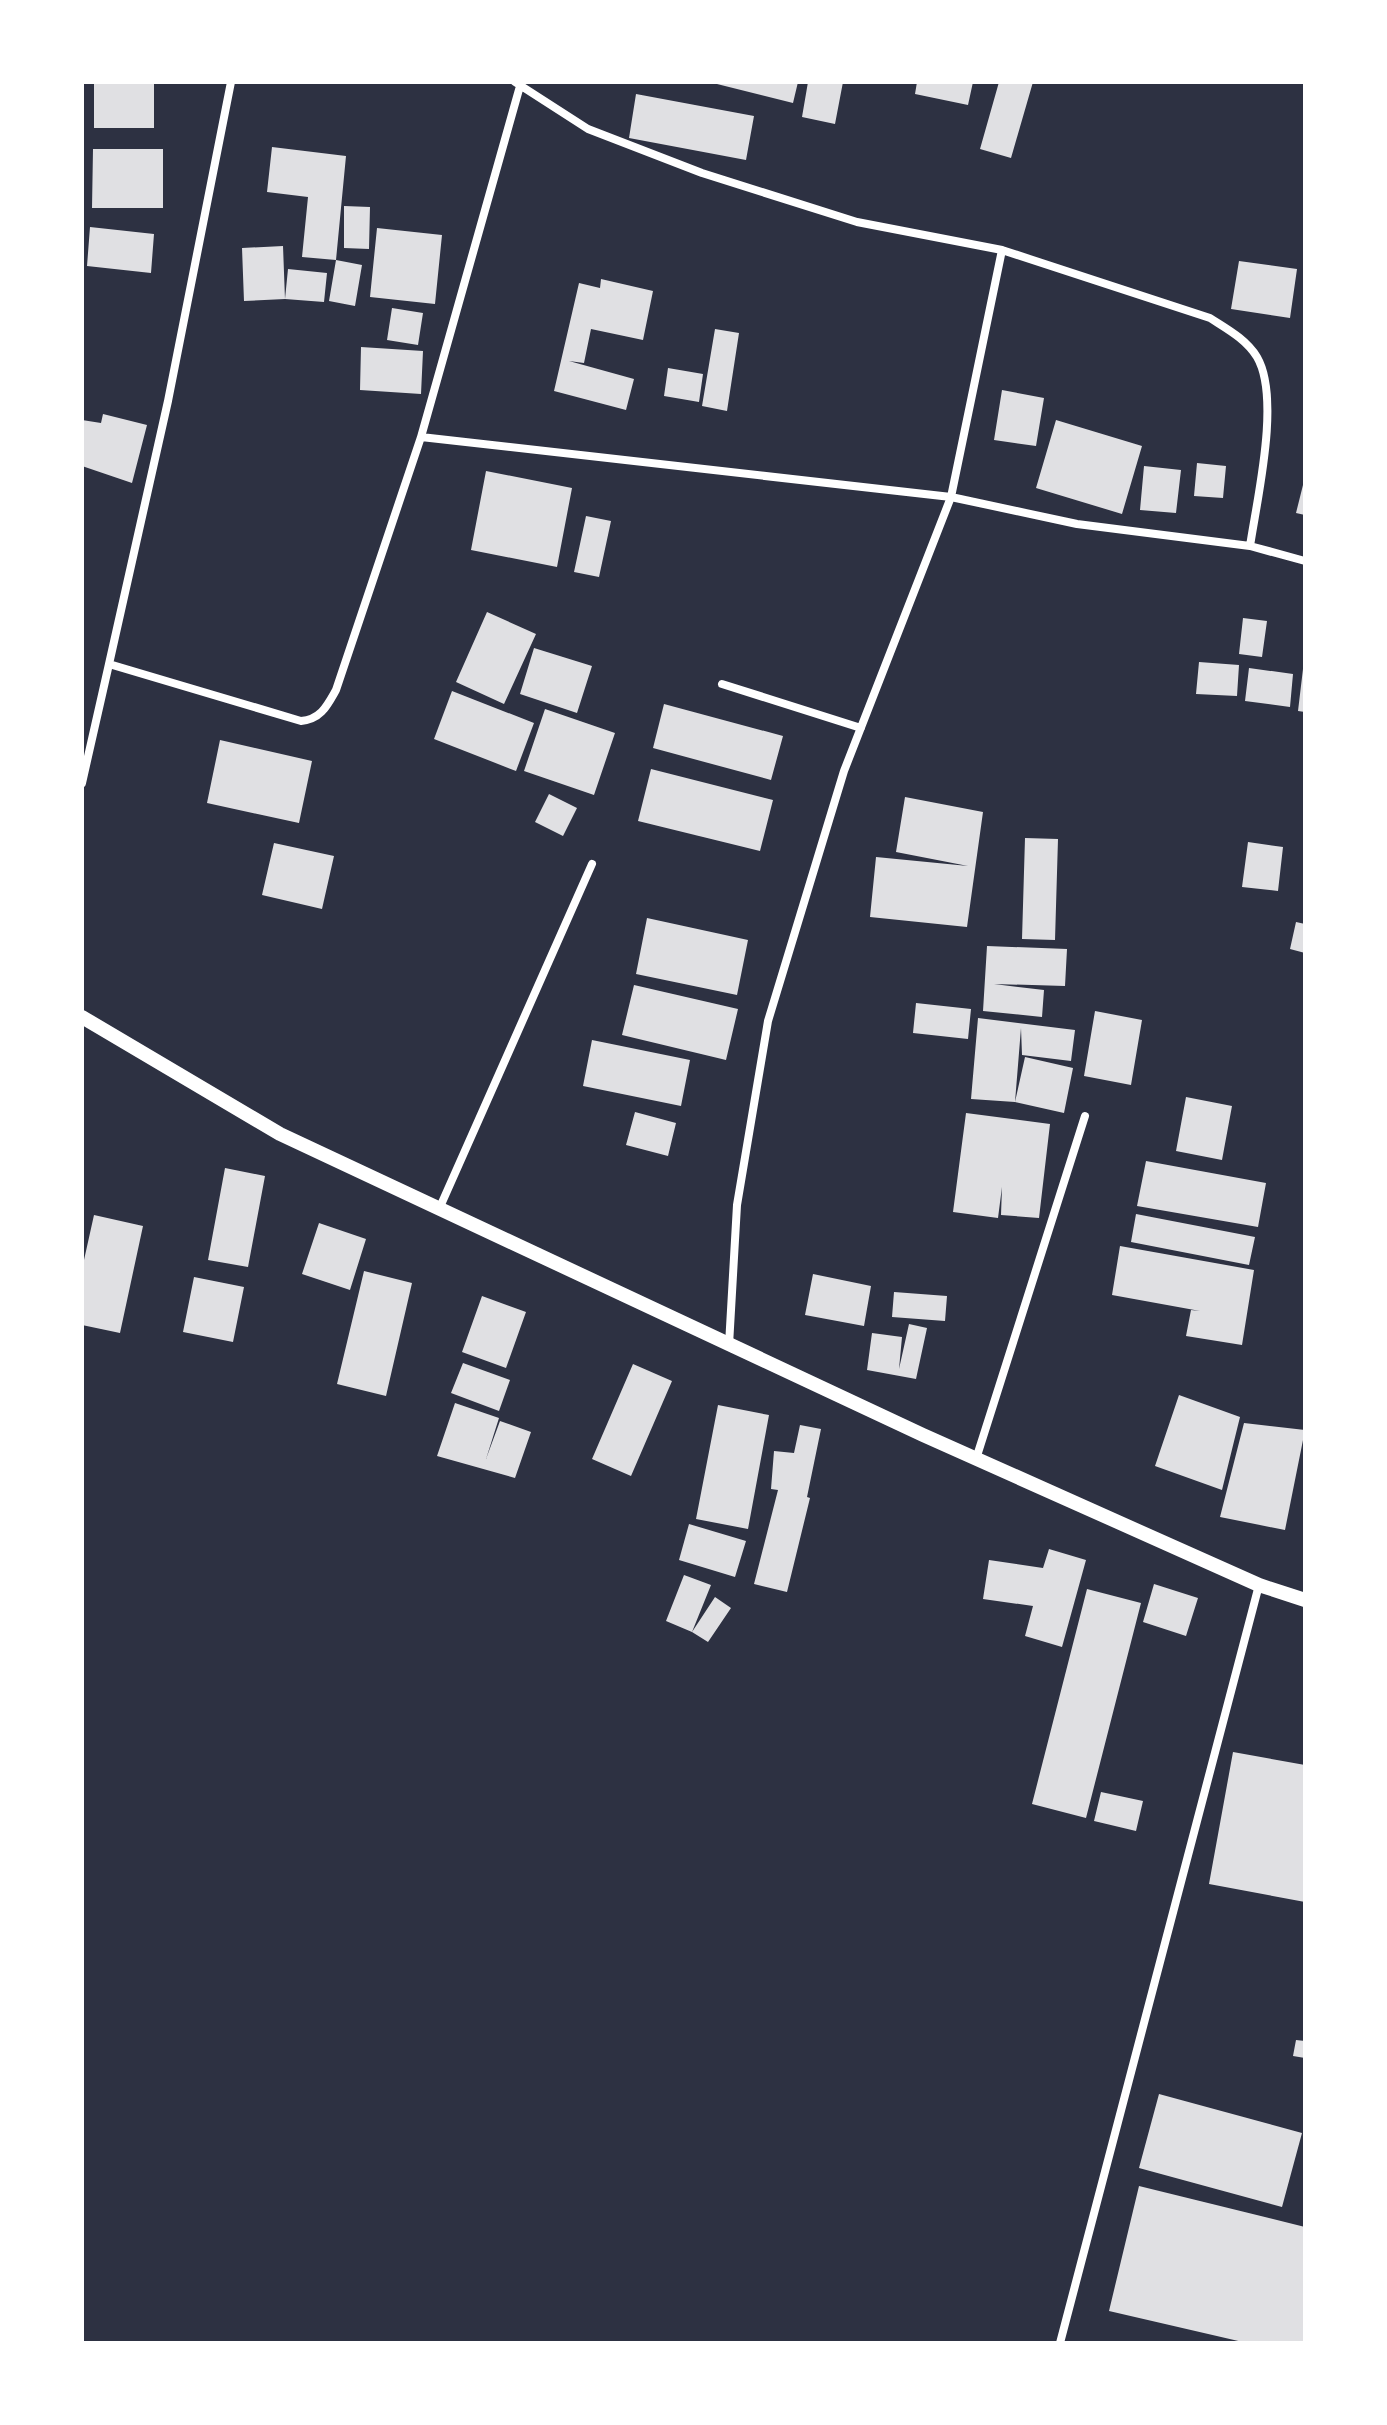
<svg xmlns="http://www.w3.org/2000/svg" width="1387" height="2425" viewBox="0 0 1387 2425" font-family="Poppins,sans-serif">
<rect width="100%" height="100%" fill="#2d3142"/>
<path fill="#e0e0e3" d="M94,82H154V128H94Z
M709,82H798L793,103Z
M808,82H843L835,124L802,117Z
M917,82H973L968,105L915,94Z
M999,82H1033L1011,158L980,149Z
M636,94L754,116L746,160L629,138Z
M272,147L346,156L336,260L302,257L308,197L267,192Z
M93,149H163V208H92Z
M344,206L370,207L369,249L344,248Z
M90,227L154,234L151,273L87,266Z
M377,228L442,235L435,304L370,297Z
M283,246L285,299L244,301L242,248Z
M336,260L362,265L355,306L329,301Z
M1239,261L1297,269L1290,318L1231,309Z
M288,269L327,273L324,302L285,299Z
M601,279L653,291L643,340L591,329L584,363L569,361L634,379L626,410L554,391L579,283L600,288Z
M392,308L423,313L418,345L387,340Z
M715,329L739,333L727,411L702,406Z
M361,347L423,351L421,394L360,390Z
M668,368L703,374L699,402L664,396Z
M1002,390L1044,398L1036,446L994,440Z
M103,414L147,425L132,483L82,466V420L101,423Z
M1056,420L1142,446L1122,514L1036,488Z
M1197,463L1226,466L1223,498L1194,496Z
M1144,466L1181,470L1176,513L1140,510Z
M486,471L572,488L557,567L471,550Z
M1305,477V515L1296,513Z
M586,516L611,521L599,577L574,572Z
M487,612L536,634L504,704L456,682Z
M1243,618L1267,621L1262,657L1239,654Z
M534,648L592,666L577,713L520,694Z
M1199,662L1239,665L1237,696L1196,694Z
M1249,668L1293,674L1290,707L1245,701Z
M1303,669H1305V712L1298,711Z
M452,691L534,723L516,771L434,739Z
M664,704L783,736L771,780L653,748Z
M545,709L615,733L594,795L524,771Z
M220,740L312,761L299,823L207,803Z
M651,769L773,800L760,851L638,821Z
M549,794L577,808L563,836L535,822Z
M905,797L983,812L967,927L870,917L876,857L968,866L896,852Z
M1025,838L1058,839L1055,940L1022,939Z
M1248,842L1283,847L1278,891L1242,887Z
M274,843L334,856L322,909L262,895Z
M647,918L748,940L737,995L636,974Z
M1296,922L1305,924V953L1290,949Z
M987,946L1067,949L1065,986L994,984L1044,990L1042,1017L983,1011Z
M634,985L738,1009L726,1060L622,1035Z
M916,1003L971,1009L968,1039L913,1033Z
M1095,1011L1142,1020L1131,1085L1084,1076Z
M978,1018L1075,1030L1071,1061L1022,1055L1021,1028L1015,1102L1025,1057L1073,1068L1064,1113L1015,1102L971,1099Z
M592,1040L690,1060L681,1106L583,1086Z
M1186,1097L1232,1106L1222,1160L1176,1151Z
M635,1112L676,1123L668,1156L626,1145Z
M966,1113L1050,1124L1039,1218L1001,1215L1002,1187L998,1218L953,1212Z
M1146,1161L1266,1183L1258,1227L1137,1206Z
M225,1168L265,1176L248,1267L208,1260Z
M1136,1214L1255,1237L1249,1265L1131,1242Z
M94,1215L143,1226L120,1333L82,1325V1269Z
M319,1223L366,1239L350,1290L302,1274Z
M1120,1246L1254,1270L1242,1345L1186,1336L1191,1310L1200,1311L1112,1295Z
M364,1271L412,1283L386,1396L337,1384Z
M813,1274L871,1286L864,1326L805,1315Z
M194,1277L244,1287L233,1342L183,1332Z
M894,1292L947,1296L945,1321L892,1317Z
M482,1296L526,1312L506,1368L462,1352Z
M909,1324L927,1328L916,1379L867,1370L872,1333L902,1337L899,1369Z
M463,1363L510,1380L499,1411L451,1393Z
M633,1364L672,1381L631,1476L592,1459Z
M1179,1395L1240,1417L1222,1490L1155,1466Z
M455,1403L499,1418L486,1459L500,1421L531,1432L515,1478L437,1456Z
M718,1405L769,1415L748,1529L696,1519Z
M1244,1423L1305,1430L1285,1530L1220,1517Z
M800,1425L821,1429L807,1497L810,1498L787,1592L754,1584L778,1490L771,1489L774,1451L794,1453Z
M689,1524L746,1541L735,1577L679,1560Z
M1049,1549L1086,1560L1062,1647L1025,1636L1033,1606L983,1599L989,1560L1043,1568Z
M684,1575L711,1585L692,1632L666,1621Z
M1154,1584L1198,1598L1186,1636L1143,1622Z
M1087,1589L1141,1603L1086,1818L1032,1804Z
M715,1597L731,1608L708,1642L692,1632Z
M1233,1752L1305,1765V1902L1209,1884Z
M1101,1792L1143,1801L1136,1831L1094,1821Z
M1296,2040L1305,2041V2058L1293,2056Z
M1159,2094L1302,2133L1282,2207L1139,2168Z
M1139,2186L1305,2227V2343H1247L1109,2311Z"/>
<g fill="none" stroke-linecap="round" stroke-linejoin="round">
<path stroke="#fff" stroke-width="8" d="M515,82L588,129L702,173L857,222L1002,250L1210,318C1227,329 1246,339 1257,357C1281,398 1257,499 1250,546
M421,437L951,497L1002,250
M109,664L168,401L231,82
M722,684L861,728
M82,783L109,664L301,721C321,719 327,706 336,690L421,437L520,86
M440,1207L592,864
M729,1345L737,1205L768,1021L844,771L951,497L1077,524L1250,546L1305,561
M976,1459L1085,1116
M1060,2343L1259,1585"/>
<path stroke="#fff" stroke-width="14" d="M82,1017L280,1134L923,1435L1259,1585L1305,1600"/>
</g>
<rect width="1387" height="2425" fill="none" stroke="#ffffff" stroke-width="168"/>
</svg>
